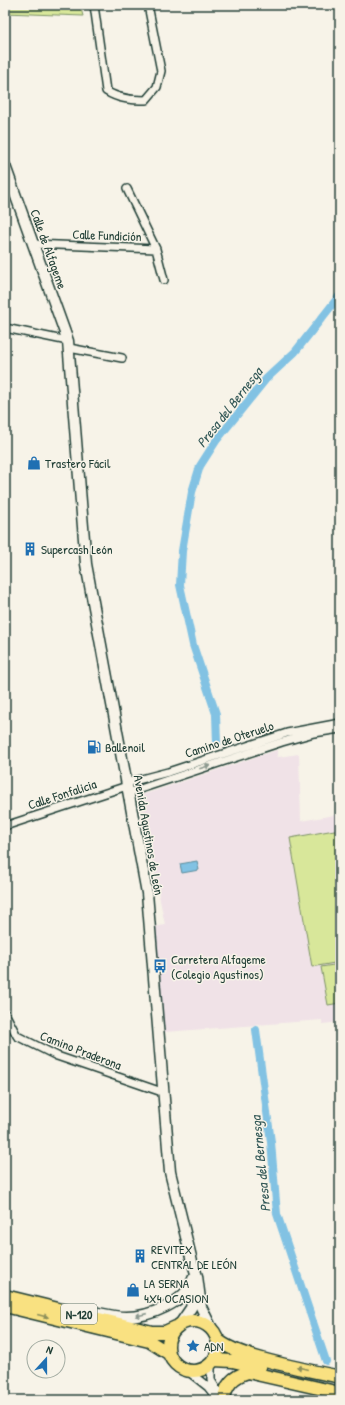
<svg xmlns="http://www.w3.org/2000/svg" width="345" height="1405" viewBox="0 0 345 1405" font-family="'Patrick Hand',sans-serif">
<rect width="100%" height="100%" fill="#f7f3e8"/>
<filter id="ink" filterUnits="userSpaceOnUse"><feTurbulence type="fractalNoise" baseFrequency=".025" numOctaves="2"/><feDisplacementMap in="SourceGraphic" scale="8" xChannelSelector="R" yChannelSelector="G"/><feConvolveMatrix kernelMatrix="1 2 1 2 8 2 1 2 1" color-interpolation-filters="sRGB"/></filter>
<g filter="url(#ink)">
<path fill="#f0e2e7" d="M277,750L278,757L299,754L301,821L340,814V1022L322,1024V1020L165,1032L154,927L165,925L139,796Z"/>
<path fill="#d8e79a" stroke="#7c9267" d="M5,5H80L83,16L5,13Z
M340,829V962L312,967L290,838Z
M340,964V1003L328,1005L321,967Z"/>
<path fill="#82c2e3" stroke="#5a8d9d" d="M197,861L199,870L182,873L180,864Z"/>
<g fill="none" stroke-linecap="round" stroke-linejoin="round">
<path stroke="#82c2e3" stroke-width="8" d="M217,744L216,714L193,645L180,585L182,551L192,492L200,466L216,441L266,379L295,352L340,295
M256,1030L271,1142L277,1214L326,1361
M328,1398V1400"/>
<g stroke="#1f3d34" stroke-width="10">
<path id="street" d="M94,5L106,91C118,99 132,100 146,100L157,87L161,71L148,5
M127,189L156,249L164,280
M33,244L156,249
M5,328L68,341
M69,348L122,358
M126,783L168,772L287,733L340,723
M128,793L282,742L314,733L340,729
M5,826L127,786
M5,1013L17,1036L57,1056L162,1092
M211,1364V1380L220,1395
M189,1372L208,1387L218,1400"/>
</g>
<g stroke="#1f3d34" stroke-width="13">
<path id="secondary" d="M5,166L68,341L86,564L147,893L170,1172L192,1261L197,1276L201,1307L212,1329
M88,1311C100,1313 113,1317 126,1317C149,1317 186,1303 193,1279
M180,1324L191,1308L195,1291"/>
</g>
<g stroke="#1f3d34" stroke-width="15">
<path id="highway" d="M5,1296L152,1332H165L176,1327
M5,1306L149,1341L168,1353
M168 1346a25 25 0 1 1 50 0a25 25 0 1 1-50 0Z
M217,1339C234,1357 313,1371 340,1377
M214,1360L232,1361L260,1367
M224,1400C225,1385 234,1376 248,1372L340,1393"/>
</g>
<use href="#street" stroke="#f7f3e8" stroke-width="7"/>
<use href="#secondary" stroke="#f7f3e8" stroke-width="10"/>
<use href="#highway" stroke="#f9e181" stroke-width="12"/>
</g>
<defs><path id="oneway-solid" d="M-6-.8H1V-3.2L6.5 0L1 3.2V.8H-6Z"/></defs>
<g fill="#8b988e">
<use href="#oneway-solid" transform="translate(205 767) rotate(-18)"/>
<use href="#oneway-solid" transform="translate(141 1315) rotate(167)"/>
</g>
<g fill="#8c8f5a">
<use href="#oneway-solid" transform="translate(43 1316) rotate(14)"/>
<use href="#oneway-solid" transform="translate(302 1368) rotate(-166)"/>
</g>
</g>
<defs>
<g id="shop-bare" transform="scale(1.08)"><path d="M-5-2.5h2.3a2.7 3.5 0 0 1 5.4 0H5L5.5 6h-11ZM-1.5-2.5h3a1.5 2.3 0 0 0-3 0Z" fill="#1f6fb2" stroke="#f7f3e8" stroke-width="2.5" paint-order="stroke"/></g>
<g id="building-bare" transform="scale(1.08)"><path d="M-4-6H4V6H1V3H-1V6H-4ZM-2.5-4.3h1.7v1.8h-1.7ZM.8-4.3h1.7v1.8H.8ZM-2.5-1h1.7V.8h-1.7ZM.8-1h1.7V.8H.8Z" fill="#1f6fb2" stroke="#f7f3e8" stroke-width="2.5" paint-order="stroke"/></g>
<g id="fuel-bare" transform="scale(1.08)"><path d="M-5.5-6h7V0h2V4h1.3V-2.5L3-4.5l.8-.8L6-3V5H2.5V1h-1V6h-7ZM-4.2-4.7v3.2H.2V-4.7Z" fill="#1f6fb2" stroke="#f7f3e8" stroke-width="2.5" paint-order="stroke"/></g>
<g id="bus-bare" transform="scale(1.08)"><path d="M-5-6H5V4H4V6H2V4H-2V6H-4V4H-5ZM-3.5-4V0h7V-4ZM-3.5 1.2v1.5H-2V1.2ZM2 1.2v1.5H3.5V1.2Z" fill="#1f6fb2" stroke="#f7f3e8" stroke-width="2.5" paint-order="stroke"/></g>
<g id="sight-bare" transform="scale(1.08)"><path d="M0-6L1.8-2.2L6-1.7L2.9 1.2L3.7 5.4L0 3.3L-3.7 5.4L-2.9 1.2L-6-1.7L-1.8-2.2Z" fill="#1f6fb2" stroke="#f7f3e8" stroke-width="2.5" paint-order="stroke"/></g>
</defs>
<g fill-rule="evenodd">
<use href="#shop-bare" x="34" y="463"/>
<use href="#building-bare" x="30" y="549"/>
<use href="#fuel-bare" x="94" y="747"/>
<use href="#bus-bare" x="160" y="966"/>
<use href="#building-bare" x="140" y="1256"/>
<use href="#shop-bare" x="133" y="1290"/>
<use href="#sight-bare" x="193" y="1346"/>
</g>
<g text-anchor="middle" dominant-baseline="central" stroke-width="3" stroke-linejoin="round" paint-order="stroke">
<rect fill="#f7f3e8" stroke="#60746a" stroke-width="1" x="61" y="1304" width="36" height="20" rx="3"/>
<g font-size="12" font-weight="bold" fill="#1f3d34">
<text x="79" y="1314">N-120</text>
</g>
<g font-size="13" fill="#1f3d34" stroke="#f7f3e8">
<text transform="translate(107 235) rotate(2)">Calle Fundición</text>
<text transform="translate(49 249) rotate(70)">Calle de Alfageme</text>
<text transform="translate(229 739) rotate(-18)">Camino de Oteruelo</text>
<text transform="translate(62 794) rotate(-18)">Calle Fonfalicia</text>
<text transform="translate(149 835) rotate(80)">Avenida Agustinos de León</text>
<text transform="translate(81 1050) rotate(21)">Camino Praderona</text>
</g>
<g font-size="13" fill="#1f3d34" stroke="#f7f3e8" text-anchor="start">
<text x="45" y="463">Trastero Fácil</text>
<text x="41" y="549">Supercash León</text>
<text x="105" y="747">Ballenoil</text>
<text x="171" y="959">Carretera Alfageme<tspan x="171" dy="15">(Colegio Agustinos)</tspan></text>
<text x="151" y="1249">REVITEX<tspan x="151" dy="15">CENTRAL DE LEÓN</tspan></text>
<text x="144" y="1283">LA SERNA<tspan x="144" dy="15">4X4 OCASION</tspan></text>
<text x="204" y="1346">ADN</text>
</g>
<g font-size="14" font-style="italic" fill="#335857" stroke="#f7f3e8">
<text transform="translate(229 407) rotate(-52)">Presa del Bernesga</text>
<text transform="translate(260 1164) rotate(-96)">Presa del Bernesga</text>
</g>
</g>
<rect width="345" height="1405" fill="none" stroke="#f7f3e8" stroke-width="20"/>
<rect x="10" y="10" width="325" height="1385" fill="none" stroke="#1f3d34" stroke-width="1.5" filter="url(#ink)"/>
<g transform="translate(46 1359) rotate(21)"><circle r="19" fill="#f7f3e8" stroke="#a1aaa0"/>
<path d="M0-3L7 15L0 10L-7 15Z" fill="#1f6fb2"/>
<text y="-6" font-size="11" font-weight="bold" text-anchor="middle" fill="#1f3d34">N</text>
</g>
</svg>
